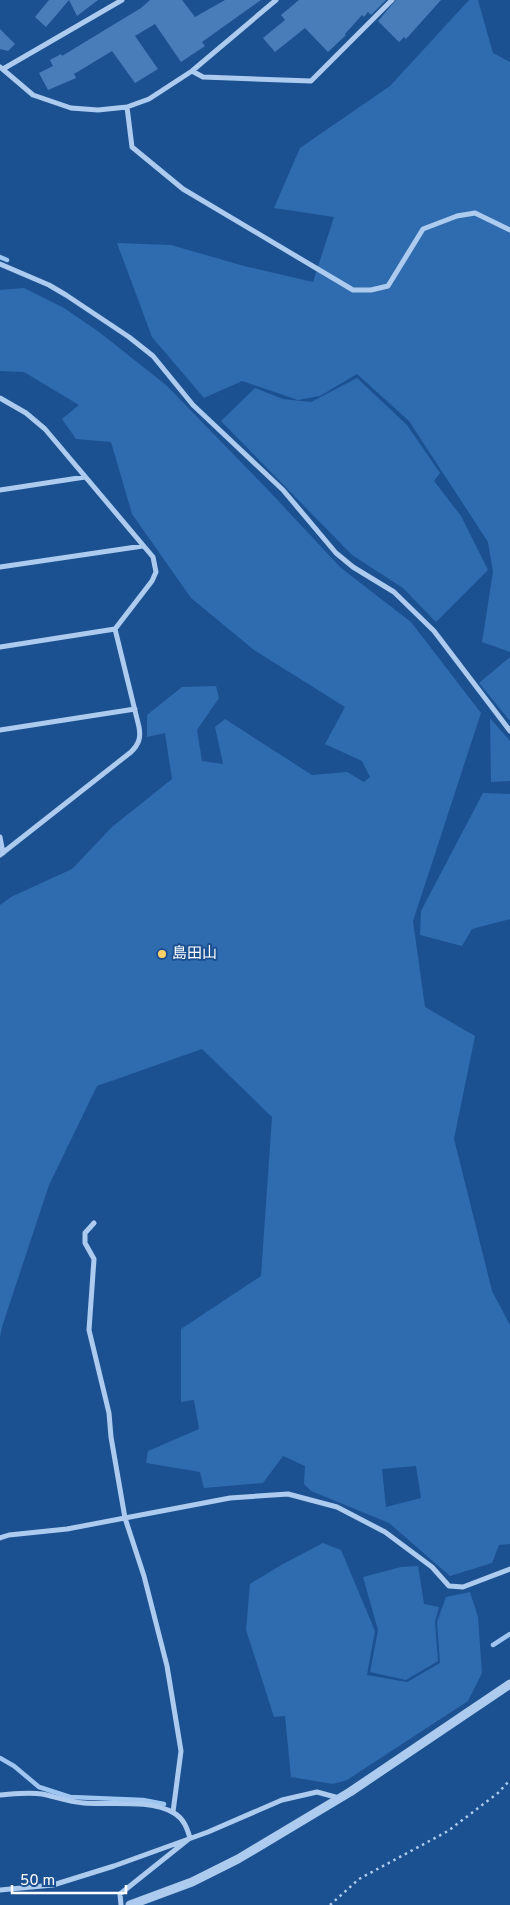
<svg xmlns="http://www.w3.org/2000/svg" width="510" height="1905" viewBox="0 0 510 1905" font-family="Overpass,'Noto Sans JP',sans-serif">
<rect width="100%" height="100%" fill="#1c5191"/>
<path fill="#2f6baf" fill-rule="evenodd" d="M469,0H478L493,53L510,62V652L482,642L493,572L488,542L409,421L357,374L320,396L298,400L242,381L204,398L152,337L117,243L171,245L244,266L313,282L334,217L274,208L300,148L390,86Z
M24,288L64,308L99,332L166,385L269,491L341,568L411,622L481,713L413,921L425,1007L475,1036L454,1139L492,1291L510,1325V1544L499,1545L492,1563L450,1576L389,1523L311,1491L304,1484L305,1466L283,1456L263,1483L204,1488L200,1472L146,1463L148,1451L199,1429L194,1400L181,1402V1329L261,1276L272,1117L202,1049L97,1086L49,1185L2,1327L0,1338V905L11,897L72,869L112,827L172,779L165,733L147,737V715L182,687L216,686L219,698L197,730L202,761L223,764L215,727L225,719L312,775L347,772L364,782L370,777L362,761L325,744L345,707L254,650L191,598L132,514L111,442L76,439L62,419L79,405L24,372L0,371V290ZM416,1466L421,1498L386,1507L382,1469Z
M357,378L407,425L440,473L434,481L461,516L488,570L436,622L403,588L352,555L221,421L255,388L283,399L311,402Z
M510,657V721L479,683Z
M490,718L510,741V781L491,782Z
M483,793L510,794V919L472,929L462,946L420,935L421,911Z
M323,1543L341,1550L375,1631L367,1675L407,1682L440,1663L437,1622L446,1597L470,1592L478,1617L482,1673L468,1701L347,1780L333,1784L291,1777L285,1716L274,1717L246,1630L250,1584L283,1564Z
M418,1566L424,1604L439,1607L435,1622L438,1661L406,1680L370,1672L378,1630L363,1577L401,1567Z"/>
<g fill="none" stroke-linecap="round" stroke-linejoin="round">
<path stroke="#9fc6f0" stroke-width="4.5" d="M0,257L7,260
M493,1645L510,1634
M0,1758L14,1766L39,1787L70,1797L143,1800L164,1804"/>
</g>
<path fill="#497dba" d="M49,0H69L46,27L35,17Z
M69,0H98L77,16Z
M150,0H182L195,17L225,0H261L202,42L205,46L181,62L155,24L135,36L158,69L135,83L112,51L74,74L76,78L48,90L39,73L53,66L50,60L61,54L62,56L141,8Z
M299,0H386L371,15L368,12L364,17L362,15L345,34L346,35L328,52L305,28L275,52L263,38L285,20L281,15Z
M396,0H441L406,39L404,37L399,42L378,21Z
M0,29L15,44L8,51L0,49Z"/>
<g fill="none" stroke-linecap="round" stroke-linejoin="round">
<path stroke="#accbee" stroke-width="2.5" stroke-dasharray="2.5 4" stroke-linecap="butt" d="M330,1905L359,1879L448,1831L498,1793L510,1780"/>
<path stroke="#accbee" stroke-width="5" d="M0,67L33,95L71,108L98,110L127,107L149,99L192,71L276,0
M3,69L122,0
M192,71L203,77L311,81L392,0
M127,107L132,147L183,189L353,290H371L388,286L423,229L457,216L475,213L510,230
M0,264L49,285L66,295L129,337L153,356L193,405L283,490L336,553L353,567L394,592L434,631L510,731
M0,398L26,413L45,429L153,557L156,572L152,581L115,629L0,647
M0,490L85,477
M0,567L143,546
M0,730L135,709
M0,837L3,853
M0,855L131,752C139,744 141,738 139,727L115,629
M94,1223L85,1233V1243L94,1259L89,1330L109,1413L111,1437L125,1518L144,1576L167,1666L181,1751L173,1812
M0,1538L9,1535L67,1529L230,1498L288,1494L337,1507L385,1532L432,1567L449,1586L463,1587L510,1569
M0,1795C14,1794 28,1792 42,1794C56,1797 69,1802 84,1803C110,1805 151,1799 174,1813C184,1819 187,1828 190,1838L120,1894L121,1905
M0,1890L53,1885L114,1866L208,1832L282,1800L317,1792L339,1798"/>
<path stroke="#accbee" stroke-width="9" d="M130,1905L192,1882L238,1859L350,1792L510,1684"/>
</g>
<circle fill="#ffd169" stroke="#1c5191" stroke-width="2" cx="162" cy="954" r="5"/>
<g text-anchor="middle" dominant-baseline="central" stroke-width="4" stroke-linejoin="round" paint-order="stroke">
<g font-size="15" fill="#fff" stroke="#1c5191" text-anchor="start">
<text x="172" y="954">島田山</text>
</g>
</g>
<path d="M12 1885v8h114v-8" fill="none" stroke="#ffffff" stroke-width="2.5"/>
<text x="20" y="1885" font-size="15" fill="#ffffff" stroke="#1c5191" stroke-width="4" paint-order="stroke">50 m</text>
</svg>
